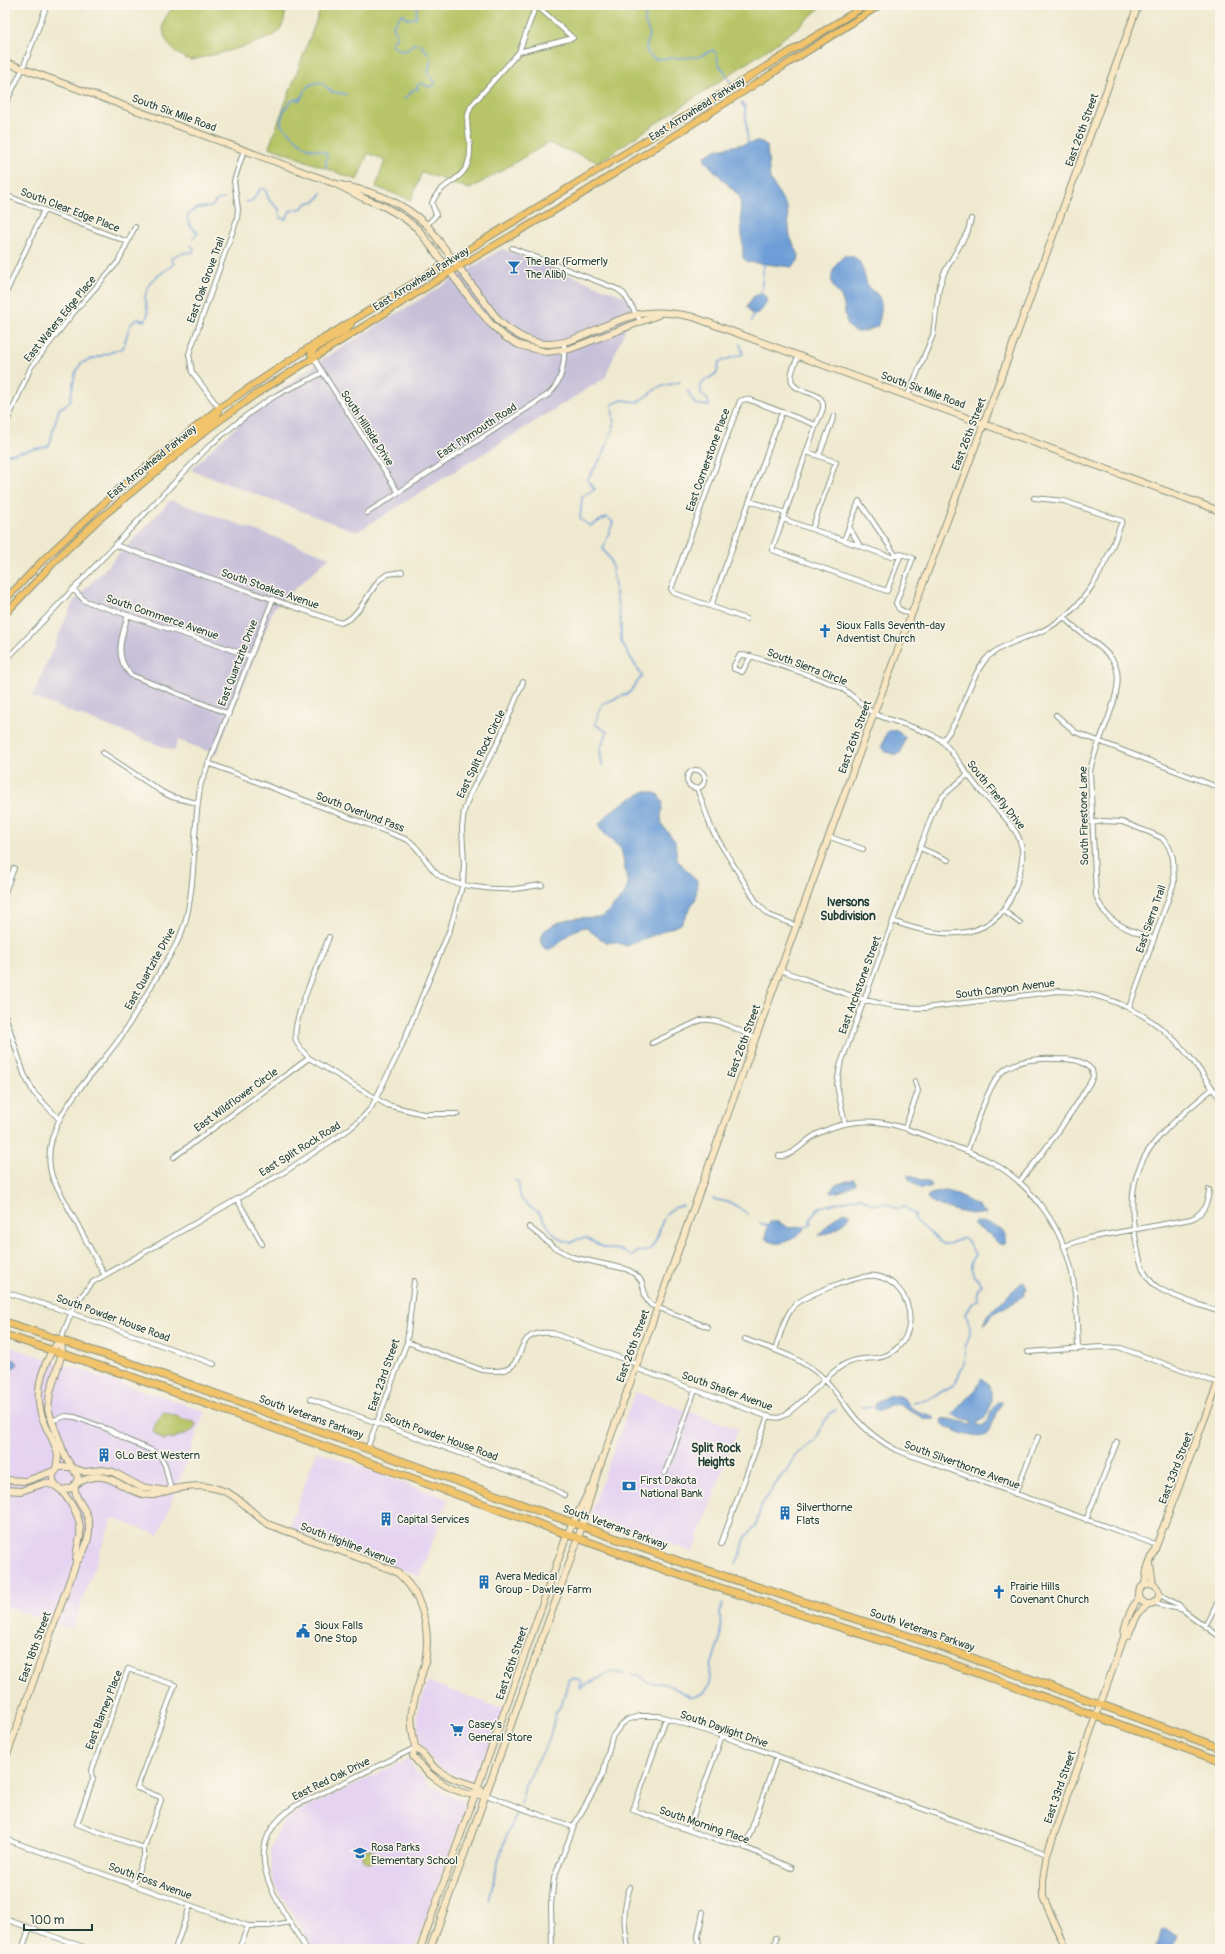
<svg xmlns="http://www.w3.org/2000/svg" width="1225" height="1954" viewBox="0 0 1225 1954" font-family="Pangolin,sans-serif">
<rect width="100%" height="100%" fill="#fbf7ec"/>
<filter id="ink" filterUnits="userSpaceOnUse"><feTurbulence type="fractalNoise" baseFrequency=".025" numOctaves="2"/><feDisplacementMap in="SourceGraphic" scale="8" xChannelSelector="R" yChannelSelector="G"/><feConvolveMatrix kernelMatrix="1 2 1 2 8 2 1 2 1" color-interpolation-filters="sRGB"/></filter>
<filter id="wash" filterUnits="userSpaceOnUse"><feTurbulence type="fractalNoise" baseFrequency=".012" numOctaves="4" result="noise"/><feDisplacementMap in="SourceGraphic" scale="16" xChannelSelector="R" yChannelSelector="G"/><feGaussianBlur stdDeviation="0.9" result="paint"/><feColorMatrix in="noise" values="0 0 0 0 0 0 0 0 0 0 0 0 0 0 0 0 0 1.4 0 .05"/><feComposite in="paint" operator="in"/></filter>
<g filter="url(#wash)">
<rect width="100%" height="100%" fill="#efe9cf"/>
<path fill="#e5d3f1" d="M5,1345L205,1411L159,1535L112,1518L72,1630L5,1606Z
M635,1392L738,1429L693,1552L590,1515Z
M317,1451L448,1499L420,1576L289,1528Z
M428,1682L504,1709L476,1784L451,1774L437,1766L422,1746L418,1729L417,1713Z
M408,1759L415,1771L431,1786L446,1794L465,1800L467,1803L415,1949H313L277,1889L271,1873L270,1851L277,1833L288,1818L301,1810Z"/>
<path fill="#c7c0d9" d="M502,249L637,301L605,378L357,532L191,470L213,448L258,407L320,361Z
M171,500L330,557L274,608L216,754L178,740L174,751L32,697L73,602Z"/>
<path fill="#b7c568" stroke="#6b814e" d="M177,5H285C286,16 284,26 276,34C266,42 204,58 190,60C165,51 151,23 177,5Z
M322,5H823L798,27L774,45L598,162L548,143L470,189L422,172L411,200L376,187L385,160L368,153L357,180L269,147Z
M164,1412L196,1423L194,1430L174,1438L163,1440L153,1432L156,1422Z
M362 1856a7 7 0 1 1 14 0a7 7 0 1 1-14 0Z"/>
<path fill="#6d9ed7" stroke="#466e86" d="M754,142H762L767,146L770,179L787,207L790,237L799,255L798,261L792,267L748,262L743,258L740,197L705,161V156L718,149Z
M844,256C864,254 862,273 868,286C870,291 874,291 877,294C884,302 881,318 877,327C869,329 858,336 851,329C844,323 846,310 843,302C842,296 836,292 833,286C828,275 836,263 844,256Z
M761,293L767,298C766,306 761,313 753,315L747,307L753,297Z
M889,730L897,731L905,737L901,752L897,755L886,752L882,747L886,734Z
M646,791L658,794L663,803L661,816L662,825L675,841L677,860L697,881L696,898L681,924L627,946L615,942L606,943L585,927C564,931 565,945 546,950L541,944L542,933C561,916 579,918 603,917L624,895L628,884L621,849L600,829L599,825C610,808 628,800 646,791Z
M908,1175L930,1183L932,1186L921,1189L908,1178Z
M854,1179L856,1183L847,1189L835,1193L830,1191L835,1185Z
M945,1191C953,1191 982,1207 986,1214C974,1217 935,1207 927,1198L930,1194Z
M844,1212L849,1214C850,1222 826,1237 819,1235L835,1217Z
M770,1222H778L789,1228L802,1227L804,1229C796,1239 777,1250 765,1238L768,1225Z
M975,1222C987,1222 999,1224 1005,1235V1243L999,1244L989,1234L973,1225Z
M1024,1282L1026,1287L1023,1297L994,1313L983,1325L987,1315L1021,1283Z
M5,1356L16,1361L18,1364L15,1367L5,1368Z
M981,1378L990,1385C993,1398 991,1416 978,1422L977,1425L982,1426L988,1421L990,1413L997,1402H1002L988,1434C978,1442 952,1430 942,1424L941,1420L943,1418L973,1424L971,1420L962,1419L952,1414L977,1388Z
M890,1395C910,1395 905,1406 917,1411C923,1414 931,1413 934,1419C917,1422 907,1401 891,1405C887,1406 884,1409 880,1411L875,1409L876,1402Z
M1163,1930H1167L1177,1935L1172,1949H1154Z"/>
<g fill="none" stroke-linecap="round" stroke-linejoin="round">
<path stroke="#6d9ed7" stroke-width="1.5" d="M65,5H69
M70,5L86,8L90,5
M417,5L416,18L406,19L404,14H402L393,25L397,35L391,45L402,51L407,50L413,44H420L429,54
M646,6L645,23L649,32L646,49L650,56L656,59L698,57L713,50L716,53L719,64L731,83
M5,7L9,5
M404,99L410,94L412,90L418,89L417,86L421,83L430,87L434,85L435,82L428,74L431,59
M741,102L745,108L748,145
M326,167L327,154C319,148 313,151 306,147C303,145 284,128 281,125C281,114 285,106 294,99L300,100C307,88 305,84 321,82L332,92L346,94
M246,202L252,201L260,189H265L269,200L279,209L280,218L286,219L290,211L302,208L307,203L316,201L322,193
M193,238L198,233L191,227L187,218C190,208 201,207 211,207L217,200L224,199
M761,295L764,263
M751,321L754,314
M687,390L695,404L709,406L708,400L701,394L700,384L717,373L719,362L743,354L740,344
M5,455L49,446L59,409L70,402L75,374L81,363L123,348L130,325L137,319L145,321C151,313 145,304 145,296L151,281L174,264L171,259C174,254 187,252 193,252L194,249L191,245
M602,766L600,749L607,732L595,724L602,704L629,693L642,676L621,642V625L611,561L603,549L613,522L607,517L590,526L580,519L582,497L595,489L587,480L604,453L614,425L612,404L623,400L638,402L659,387L680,382
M515,1180L519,1183C519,1187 519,1194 521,1198C524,1205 533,1207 538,1212C552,1226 548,1237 571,1243L578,1239L586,1238L605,1248L620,1250L632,1256C634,1255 635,1253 637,1252C642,1250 647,1254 651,1248C664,1233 657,1208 683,1206
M713,1199L732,1203L748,1214
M760,1223L768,1226
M802,1228L811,1225L810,1219L820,1207L861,1197L872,1205L886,1203L898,1209L905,1207L915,1215V1220L943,1244H948L964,1238L967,1240L975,1254C966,1269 974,1273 981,1285L977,1291L978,1300L972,1304L966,1314L970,1327V1334L965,1348L964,1363L955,1384L927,1400L913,1402
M888,1405L898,1404
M862,1407H874
M736,1563L741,1554L745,1538L756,1526L761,1506L781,1476L789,1469L795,1455L815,1441L827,1417L830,1413L836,1410
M632,1675H639L648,1682L666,1684L691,1697H695L705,1692L709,1686L711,1665L721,1636L720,1613L722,1604
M521,1804L525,1785L549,1740L556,1712L561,1706L569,1679L572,1678L581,1681L582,1683L579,1685L580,1688L611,1672L625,1674
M489,1901C494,1876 504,1832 519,1811"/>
</g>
</g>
<g filter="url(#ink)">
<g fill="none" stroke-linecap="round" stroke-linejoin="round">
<g stroke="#879382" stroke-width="6">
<path id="street" d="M536,5L573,38L519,52Z
M5,105L23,68L47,5
M5,195L128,242
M427,225L436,215L432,203C440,182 462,182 468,163C475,143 461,127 471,106L519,52
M512,248L617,289L624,294L641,322
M5,295L44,210
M313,357L398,492
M908,395L933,335L939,288L944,273L968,231L971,219
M219,408L192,372L189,354L237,219L238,209L234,181L244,150
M5,426L31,367L74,312L118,262L135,227
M807,452L836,462L812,529
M819,456L834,416
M750,501L785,513
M367,513L549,394C563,381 565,361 564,343
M783,519L816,425
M849,527L860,546
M844,540L859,501L896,556
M115,545L341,623L351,618L360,608L379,580L388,574L402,572
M901,554L887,591L772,550L783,519L891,557L901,554L913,558L896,603L899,609L912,615
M73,589L85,601L250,656
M711,606L782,412
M128,615C122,636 113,657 131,675L229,714
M1064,617C1078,634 1099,642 1112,659C1132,685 1094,741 1090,772L1096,895C1104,923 1129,930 1154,939
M746,619L674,593L671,589L740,401L746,399L753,401L816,425C818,420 822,413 823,408C825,389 796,395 792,382C789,373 796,362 799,355
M751,656L742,672L734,669V665L740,655L751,656C780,666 811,674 839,687C853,694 862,707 875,714C892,722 930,730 942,741C956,755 966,774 979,789C991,804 1014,823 1020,841C1025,854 1021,869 1017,882C999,944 943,940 893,921
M5,661L209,446C231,428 252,409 277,395C291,387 307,382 321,373
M1056,715L1075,732L1220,788
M942,741C964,717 966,683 986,659C999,645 1023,639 1040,632C1086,611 1106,566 1122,521L1064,501L1034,498
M103,753L162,792L172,797L197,803
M208,763L408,840C421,849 425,862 436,873C450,887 495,890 514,889C523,888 533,886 542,885
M687 779a9 9 0 1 1 18 0a9 9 0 1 1-18 0Z
M697,788L712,830L757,903L769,915L797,926
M1092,823L1103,821L1122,822L1151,833L1162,838L1169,847L1173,858L1174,883L1129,1008
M830,837L863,849
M920,848L948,860
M5,892L14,868
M1004,911L1020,923
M329,937C322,958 290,1021 296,1041C299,1047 304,1053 309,1058L387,1105L423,1114H458
M780,970C828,987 874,1009 925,1008L1058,991C1109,992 1157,1016 1189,1056C1200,1069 1209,1085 1220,1098
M5,1015L24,1074L34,1093L59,1119
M652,1043L701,1020C719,1018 739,1031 755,1038
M1212,1089C1155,1138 1121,1159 1136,1241C1139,1259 1142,1276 1157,1287C1174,1298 1201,1305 1220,1312
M845,1124L837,1085L840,1066L934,809L943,796L967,775
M905,1128L918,1091L915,1081
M967,1151C975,1130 987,1084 1004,1070C1017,1060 1039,1058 1055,1059C1068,1059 1083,1059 1092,1070L1093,1076L1091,1081C1070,1117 1046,1150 1019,1182
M779,1156C792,1158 805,1140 817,1134C829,1128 844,1123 858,1122C888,1119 915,1132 942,1142C959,1148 977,1154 993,1163C1033,1186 1062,1227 1072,1273C1077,1298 1077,1324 1078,1349
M174,1157L309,1058
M237,1199L262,1244
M529,1227L554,1247L572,1257L626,1269C653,1282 637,1292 651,1305L708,1327
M1064,1246L1088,1238L1191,1219C1204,1214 1208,1203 1209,1190
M104,1274L53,1179C34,1126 92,1078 120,1038C133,1019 144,998 156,978C167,960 181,940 186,919C197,874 192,827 201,783L273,599
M5,1292L71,1313L214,1364
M61,1339L75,1304L93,1282L286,1171L348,1130L361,1119L371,1108L400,1050L450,929L463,883L464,864L462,828L464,811L470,794L498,742L523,682
M745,1339C771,1349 798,1356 820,1375C835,1388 844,1405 857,1420C868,1432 881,1442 896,1450L1157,1545
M407,1342L482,1370C490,1371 497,1372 504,1370C528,1364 511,1329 552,1333L637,1364
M1028,1352L1101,1347L1121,1348L1220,1384
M635,1368L766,1416C771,1417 776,1419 781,1417C794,1411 818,1386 830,1375C836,1370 842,1364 850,1362C869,1355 883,1364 900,1345C920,1322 907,1282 876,1276C860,1274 806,1294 794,1306C784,1317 780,1336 775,1350
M311,1399L545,1484L564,1495
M51,1421L66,1416L75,1417L110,1430L127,1440L151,1450L160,1456L165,1465L171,1490
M367,1449L407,1342L414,1281
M665,1473L695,1390
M1015,1494L1038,1437
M1086,1520L1117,1442
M721,1544L768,1416
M1160,1595L1179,1605L1183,1610L1220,1637
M1155,1603L1183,1610
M1205,1626L1220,1598
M666,1718L633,1810L710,1838L742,1846L791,1868
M486,1795L573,1827
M688,1830L722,1736
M5,1839L248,1926H269L290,1922
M745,1848L777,1756
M133,1885L144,1856V1848L161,1800L160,1797L137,1788L175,1685L128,1669L92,1770L93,1779L77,1824L144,1848
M5,1919L89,1949
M22,1949L30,1928
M175,1949L190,1906
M239,1949L248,1926
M306,1949C279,1902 232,1848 295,1806L415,1748
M552,1949L551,1905L554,1878L575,1824L603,1774L612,1737L621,1725L627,1720L640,1716H660L722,1736L1047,1854
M628,1949C624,1925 622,1911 630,1887
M699,1949L698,1936L703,1912
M774,1949L776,1938"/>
</g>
<g stroke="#879382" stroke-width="8">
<path id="secondary" d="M5,62L336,184L363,198L385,207L404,218L418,229L468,296L490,323L505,337L519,345L546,352L570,349L658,315
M336,184C374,192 398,199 427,225L499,321C554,369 580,329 635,315C654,310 675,313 693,317L1220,511
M61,1339L62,1353L50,1392L48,1410L65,1456L78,1477L77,1481L72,1488L61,1490C55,1487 52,1482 53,1474L59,1467H71
M73,1468L85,1472L102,1470L113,1472L141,1487L167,1491
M56,1469L58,1457L57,1451C53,1438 45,1427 41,1414C34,1389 44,1358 61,1339
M5,1480L26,1481L54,1471
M76,1484C110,1464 119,1492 149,1495C157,1496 162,1492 170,1490C186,1486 204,1484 221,1490C240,1496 252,1515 270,1525L395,1571C423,1592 431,1630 425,1663C421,1679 414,1695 412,1711C410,1724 413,1734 415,1747C415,1750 413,1753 413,1756C430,1779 456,1797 486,1795
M5,1490L21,1491L45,1483L56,1486
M61,1490C72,1504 82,1518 80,1536C78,1546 76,1553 76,1563
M1150,1564L1153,1585
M1139 1594a10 10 0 1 1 20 0a10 10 0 1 1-20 0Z
M1145,1584L1147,1570L1220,1378
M1124,1637L1128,1635L1138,1614L1147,1605
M415,1748C424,1752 428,1762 435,1768C448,1778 463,1782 478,1787L481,1790
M5,1760L76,1563C87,1549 94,1528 85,1511C80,1501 74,1497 75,1485
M1064,1944L1043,1897V1881L1047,1854L1124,1637C1124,1623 1131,1609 1139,1597
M420,1949L567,1535L590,1489
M430,1949L578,1539L596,1477L731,1105L874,713L984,423L1138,5"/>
</g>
<g stroke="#879382" stroke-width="8">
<path id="primary" d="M313,357L311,354L314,349L345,331L351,324
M152,472L164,457L217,416L219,408
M5,600L44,559L119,489L219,408L313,345L866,5
M5,614L63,553L97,521L208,429L253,396L458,267L574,199L880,5"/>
</g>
<g stroke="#879382" stroke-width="9">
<path id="highway" d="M5,1322L133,1364L681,1562L942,1647L1220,1748
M5,1335L124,1374L677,1574L938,1659L1220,1761"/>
</g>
<use href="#street" stroke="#fff" stroke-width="4"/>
<use href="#secondary" stroke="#f9e7c3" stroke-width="6"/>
<use href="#primary" stroke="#f1c36a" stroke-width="6"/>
<use href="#highway" stroke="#f1c36a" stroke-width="7"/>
</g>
</g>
<defs>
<g id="bar-bare" transform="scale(1.08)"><path d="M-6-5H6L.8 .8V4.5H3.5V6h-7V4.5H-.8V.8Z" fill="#1f6fb2" stroke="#fbf7ec" stroke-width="2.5" paint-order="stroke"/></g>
<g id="church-bare" transform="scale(1.08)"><path d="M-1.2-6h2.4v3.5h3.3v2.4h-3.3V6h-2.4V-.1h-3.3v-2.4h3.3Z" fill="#1f6fb2" stroke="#fbf7ec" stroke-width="2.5" paint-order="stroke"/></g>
<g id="building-bare" transform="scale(1.08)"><path d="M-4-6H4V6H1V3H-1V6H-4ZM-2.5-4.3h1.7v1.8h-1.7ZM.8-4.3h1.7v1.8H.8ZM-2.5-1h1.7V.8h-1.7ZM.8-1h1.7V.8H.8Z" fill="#1f6fb2" stroke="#fbf7ec" stroke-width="2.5" paint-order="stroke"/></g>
<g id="bank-bare" transform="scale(1.08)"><path d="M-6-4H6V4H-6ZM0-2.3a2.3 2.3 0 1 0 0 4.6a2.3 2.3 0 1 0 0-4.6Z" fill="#1f6fb2" stroke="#fbf7ec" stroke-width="2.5" paint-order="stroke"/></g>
<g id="civic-bare" transform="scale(1.08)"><path d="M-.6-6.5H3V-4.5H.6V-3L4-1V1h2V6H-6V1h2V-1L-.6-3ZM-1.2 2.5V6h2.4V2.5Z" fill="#1f6fb2" stroke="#fbf7ec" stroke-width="2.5" paint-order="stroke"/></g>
<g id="supermarket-bare" transform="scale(1.08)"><path d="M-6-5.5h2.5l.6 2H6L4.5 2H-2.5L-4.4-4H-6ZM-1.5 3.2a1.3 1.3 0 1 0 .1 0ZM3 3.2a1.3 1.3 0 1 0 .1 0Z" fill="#1f6fb2" stroke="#fbf7ec" stroke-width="2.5" paint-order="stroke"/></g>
<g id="school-bare" transform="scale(1.08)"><path d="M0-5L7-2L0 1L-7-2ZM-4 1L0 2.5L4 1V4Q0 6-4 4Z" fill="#1f6fb2" stroke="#fbf7ec" stroke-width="2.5" paint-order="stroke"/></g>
</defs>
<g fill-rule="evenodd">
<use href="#bar-bare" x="514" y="267"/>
<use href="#church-bare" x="825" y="631"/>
<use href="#building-bare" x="104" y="1455"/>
<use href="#bank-bare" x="629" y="1486"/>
<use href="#building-bare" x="785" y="1513"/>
<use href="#building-bare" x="386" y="1519"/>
<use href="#building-bare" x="484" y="1582"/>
<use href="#church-bare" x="999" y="1592"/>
<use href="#civic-bare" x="303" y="1631"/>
<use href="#supermarket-bare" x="457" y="1730"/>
<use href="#school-bare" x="360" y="1853"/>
</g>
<g text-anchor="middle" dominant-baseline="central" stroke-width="3" stroke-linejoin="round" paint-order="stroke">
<g font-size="11" fill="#1f3d34" stroke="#fbf7ec">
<text transform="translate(697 109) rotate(-32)">East Arrowhead Parkway</text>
<text transform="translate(174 113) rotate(20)">South Six Mile Road</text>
<text transform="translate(1082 130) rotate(-70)">East 26th Street</text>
<text transform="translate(70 210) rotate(21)">South Clear Edge Place</text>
<text transform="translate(421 279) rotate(-32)">East Arrowhead Parkway</text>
<text transform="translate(206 280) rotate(-70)">East Oak Grove Trail</text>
<text transform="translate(60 319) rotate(-51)">East Waters Edge Place</text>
<text transform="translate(923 390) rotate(20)">South Six Mile Road</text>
<text transform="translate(367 428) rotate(57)">South Hillside Drive</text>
<text transform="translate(477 431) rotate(-33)">East Plymouth Road</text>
<text transform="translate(969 434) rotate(-69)">East 26th Street</text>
<text transform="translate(708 460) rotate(-70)">East Cornerstone Place</text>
<text transform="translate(152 462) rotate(-39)">East Arrowhead Parkway</text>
<text transform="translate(270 589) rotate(19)">South Stoakes Avenue</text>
<text transform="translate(162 617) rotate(19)">South Commerce Avenue</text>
<text transform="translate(238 663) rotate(-69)">East Quartzite Drive</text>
<text transform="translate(807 667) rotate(21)">South Sierra Circle</text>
<text transform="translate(855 737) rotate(-70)">East 26th Street</text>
<text transform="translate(481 754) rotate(-64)">East Split Rock Circle</text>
<text transform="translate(996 795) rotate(51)">South Firefly Drive</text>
<text transform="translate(360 812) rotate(21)">South Overlund Pass</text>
<text transform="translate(1084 816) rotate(-91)">South Firestone Lane</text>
<text transform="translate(1151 919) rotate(-71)">East Sierra Trail</text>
<text transform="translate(150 969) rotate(-61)">East Quartzite Drive</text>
<text transform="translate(860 985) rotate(-70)">East Archstone Street</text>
<text transform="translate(1005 989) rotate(-7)">South Canyon Avenue</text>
<text transform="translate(744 1041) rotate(-70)">East 26th Street</text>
<text transform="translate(236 1100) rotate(-36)">East Wildflower Circle</text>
<text transform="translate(300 1149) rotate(-32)">East Split Rock Road</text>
<text transform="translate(113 1318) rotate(20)">South Powder House Road</text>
<text transform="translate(633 1346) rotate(-70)">East 26th Street</text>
<text transform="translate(384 1375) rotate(-71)">East 23rd Street</text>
<text transform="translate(727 1391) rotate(20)">South Shafer Avenue</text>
<text transform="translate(311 1417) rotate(20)">South Veterans Parkway</text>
<text transform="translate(441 1437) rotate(20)">South Powder House Road</text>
<text transform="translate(962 1465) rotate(20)">South Silverthorne Avenue</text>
<text transform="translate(1176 1468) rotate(-69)">East 33rd Street</text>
<text transform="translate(615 1527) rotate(20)">South Veterans Parkway</text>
<text transform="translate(348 1544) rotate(21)">South Highline Avenue</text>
<text transform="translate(922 1630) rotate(19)">South Veterans Parkway</text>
<text transform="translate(35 1647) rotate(-70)">East 18th Street</text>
<text transform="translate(512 1663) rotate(-71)">East 26th Street</text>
<text transform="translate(104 1710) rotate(-69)">East Blarney Place</text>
<text transform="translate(724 1729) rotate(19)">South Daylight Drive</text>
<text transform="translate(331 1779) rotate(-26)">East Red Oak Drive</text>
<text transform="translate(1060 1787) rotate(-71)">East 33rd Street</text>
<text transform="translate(704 1825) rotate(19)">South Morning Place</text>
<text transform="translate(150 1881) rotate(20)">South Foss Avenue</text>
</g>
<g font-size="11" fill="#1f3d34" stroke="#fbf7ec" text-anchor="start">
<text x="525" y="261">The Bar (Formerly<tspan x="525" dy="13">The Alibi)</tspan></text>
<text x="836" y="625">Sioux Falls Seventh-day<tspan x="836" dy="13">Adventist Church</tspan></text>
<text x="115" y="1455">GLo Best Western</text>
<text x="640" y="1480">First Dakota<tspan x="640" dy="13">National Bank</tspan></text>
<text x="796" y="1507">Silverthorne<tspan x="796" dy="13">Flats</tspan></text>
<text x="397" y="1519">Capital Services</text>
<text x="495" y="1576">Avera Medical<tspan x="495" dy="13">Group - Dawley Farm</tspan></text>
<text x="1010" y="1586">Prairie Hills<tspan x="1010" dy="13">Covenant Church</tspan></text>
<text x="314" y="1625">Sioux Falls<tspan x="314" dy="13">One Stop</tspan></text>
<text x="468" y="1724">Casey's<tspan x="468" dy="13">General Store</tspan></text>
<text x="371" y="1847">Rosa Parks<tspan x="371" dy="13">Elementary School</tspan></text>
</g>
<g font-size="12" font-weight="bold" fill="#1f3d34" stroke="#fbf7ec">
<text x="848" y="902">Iversons<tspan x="848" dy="14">Subdivision</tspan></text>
<text x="716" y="1448">Split Rock<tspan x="716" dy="14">Heights</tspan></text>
</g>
</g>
<rect width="1225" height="1954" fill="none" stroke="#fbf7ec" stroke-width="20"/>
<path d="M24 1924v6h68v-6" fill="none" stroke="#1f3d34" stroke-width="2"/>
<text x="30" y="1924" font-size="12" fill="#1f3d34" stroke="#fbf7ec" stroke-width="3" paint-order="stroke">100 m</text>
</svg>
